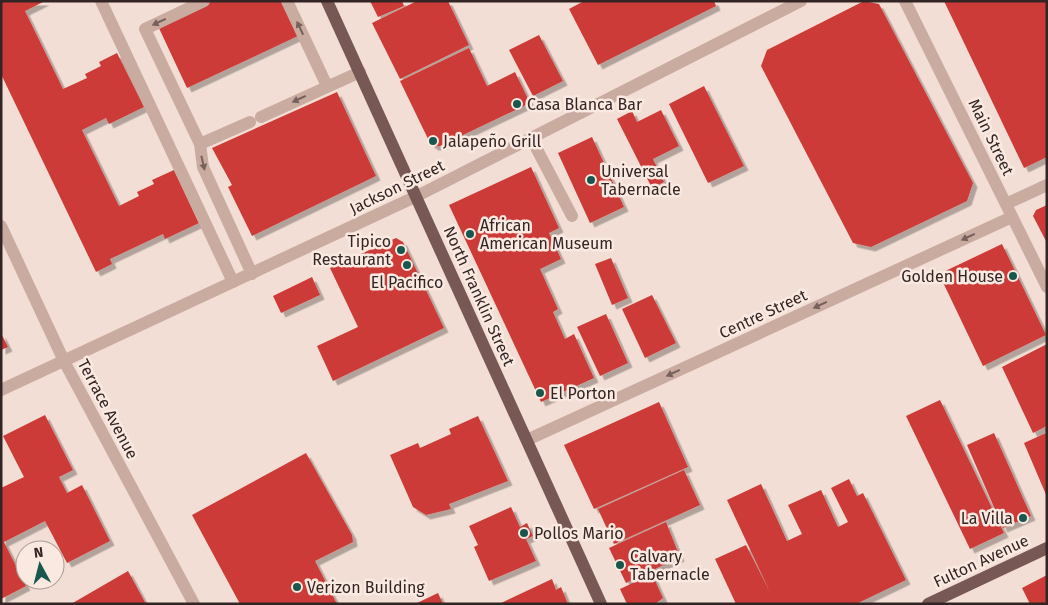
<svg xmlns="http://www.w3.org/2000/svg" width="1048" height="605" viewBox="0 0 1048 605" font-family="'Fira Sans',sans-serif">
<defs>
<filter id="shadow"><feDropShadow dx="4.5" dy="4.5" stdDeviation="0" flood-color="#0004"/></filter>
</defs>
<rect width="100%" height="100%" fill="#f2ded4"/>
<path fill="#cd3b37" filter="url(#shadow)" d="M1,1H45L25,11L63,89L87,78L85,74L101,66L99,62L117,53L144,107L109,124L106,118L82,130L119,206L139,196L137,192L154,184L152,180L174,170L199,223L165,239L163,234L110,259L112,264L96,272L1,74Z
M211,1H285L300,35L187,88L158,26Z
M370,1H402L404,6L378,17Z
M417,1H448L469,45L400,79L372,23Z
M584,1H714L716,6L598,65L569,9Z
M864,1L879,4L973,183L967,201L871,247L853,243L761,66L767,50Z
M944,1H1047V157L1024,168Z
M539,35L563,81L533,96L509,50Z
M469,48L487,86L515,72L530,103L440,146H434L430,143L400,81Z
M704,86L744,166L708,183L669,104Z
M337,92L376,176L252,236L228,187L232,185L212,148Z
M661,110L679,146L653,159L664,182L652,188L617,119L632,111L637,122Z
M592,137L624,207L590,223L558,153Z
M531,167L559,228L549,233L561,259L540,269L558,309L553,312L565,339L574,334L594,378L541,402L449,205Z
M1047,205V243L1033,216L1036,210Z
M396,238L403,242L444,328L333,381L317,346L358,327L330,268Z
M1002,244L1046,335L983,366L939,274Z
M611,258L628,298L612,305L595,264Z
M312,277L320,295L281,313L273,296Z
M652,295L676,343L645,358L622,309Z
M606,314L628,363L600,376L577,327Z
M1,333L8,347L1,350Z
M1047,344V426L1033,433L1002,367Z
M940,400L1004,533L970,549L906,416Z
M659,402L688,467L594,509L564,445Z
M45,415L73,470L59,477L67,493L82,485L110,541L67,563L45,521L4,542L26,586L1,599V488L24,477L3,436Z
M478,416L508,481L449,504L451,509L426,515L413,507L390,455L418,443L420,448L451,434L449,429Z
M1047,428V497L1024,443L1046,433L1045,429Z
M994,433L1031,516L1003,528L967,445Z
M306,453L352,535L353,542L315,561L337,604H240L192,515Z
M684,470L700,505L614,544L598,509Z
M849,479L857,496L863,493L906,580L856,604H736L715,559L746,545L770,592L727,500L761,484L787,541L802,534L788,505L821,490L838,527L848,522L831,488Z
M511,507L520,527L527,523L533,536L526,539L536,561L489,581L474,547L478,545L469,526Z
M666,522L680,557L626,583L609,548Z
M128,571L146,604H71Z
M652,574L663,598L655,604H627L620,589Z
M1047,575V604H1030L1022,588Z
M552,579L556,590L561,587L568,604H499Z
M438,593L443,604H415Z"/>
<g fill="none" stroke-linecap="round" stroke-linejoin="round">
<path stroke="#caaba0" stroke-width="12" d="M101,1L233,282
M204,1L145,29L200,144L203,167L252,274
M287,1L327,86
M905,1L1047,287
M261,117L360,72
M531,138L572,216
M200,144L250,122
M1006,204L1047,185
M1,226L64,361L194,604
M1,390L417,196L801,1
M527,440L1012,217"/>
<path stroke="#775854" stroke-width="12" d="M327,1L601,604
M928,604L1047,548"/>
</g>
<defs><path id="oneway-solid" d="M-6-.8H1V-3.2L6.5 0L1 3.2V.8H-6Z" transform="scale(1.25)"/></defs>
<g fill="#77615c">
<use href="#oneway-solid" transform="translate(159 22) rotate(155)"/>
<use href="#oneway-solid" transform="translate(300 28) rotate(-115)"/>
<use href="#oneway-solid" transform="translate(299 99) rotate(155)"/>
<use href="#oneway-solid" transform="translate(203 163) rotate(77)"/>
<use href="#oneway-solid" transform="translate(968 237) rotate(155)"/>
<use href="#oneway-solid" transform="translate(820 305) rotate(155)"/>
<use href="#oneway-solid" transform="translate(673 373) rotate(155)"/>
</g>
<g fill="#18574d" stroke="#fae9e1" stroke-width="2">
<circle cx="517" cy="104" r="5"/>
<circle cx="433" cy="141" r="5"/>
<circle cx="591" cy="180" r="5"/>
<circle cx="470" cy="234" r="5"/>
<circle cx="401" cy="250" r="5"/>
<circle cx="407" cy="265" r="5"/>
<circle cx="1013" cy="276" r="5"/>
<circle cx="540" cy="393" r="5"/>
<circle cx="1023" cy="518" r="5"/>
<circle cx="524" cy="533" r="5"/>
<circle cx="620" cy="565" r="5"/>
<circle cx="297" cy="587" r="5"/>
</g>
<g text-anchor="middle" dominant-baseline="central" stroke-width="5" stroke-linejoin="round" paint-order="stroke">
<g font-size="16" fill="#332524" stroke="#fae9e1" text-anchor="start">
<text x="527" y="104">Casa Blanca Bar</text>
<text x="443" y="141">Jalapeño Grill</text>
<text x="601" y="171">Universal<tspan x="601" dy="18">Tabernacle</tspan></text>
<text x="480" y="225">African<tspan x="480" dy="18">American Museum</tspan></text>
<text x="391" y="241" text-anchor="end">Tipico<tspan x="391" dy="18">Restaurant</tspan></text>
<text x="1003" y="276" text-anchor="end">Golden House</text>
<text x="407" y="282" text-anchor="middle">El Pacifico</text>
<text x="550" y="393">El Porton</text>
<text x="1013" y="518" text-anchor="end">La Villa</text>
<text x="534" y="533">Pollos Mario</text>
<text x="630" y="556">Calvary<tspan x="630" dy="18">Tabernacle</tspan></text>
<text x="307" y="587">Verizon Building</text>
</g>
<g font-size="16" fill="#332524" stroke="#fae9e1">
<text transform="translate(991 137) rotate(64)">Main Street</text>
<text transform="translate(397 187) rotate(-26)">Jackson Street</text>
<text transform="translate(479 296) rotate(66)">North Franklin Street</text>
<text transform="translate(763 314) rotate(-25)">Centre Street</text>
<text transform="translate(108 409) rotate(62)">Terrace Avenue</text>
<text transform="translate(981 561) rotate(-25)">Fulton Avenue</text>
</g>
</g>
<rect width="1048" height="605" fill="none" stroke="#332524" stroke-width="5"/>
<g transform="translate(40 565) rotate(353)"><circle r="24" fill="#fae9e1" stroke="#aa9b95"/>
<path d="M0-4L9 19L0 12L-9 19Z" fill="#18574d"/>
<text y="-8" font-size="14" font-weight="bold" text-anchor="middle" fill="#332524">N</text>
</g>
</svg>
